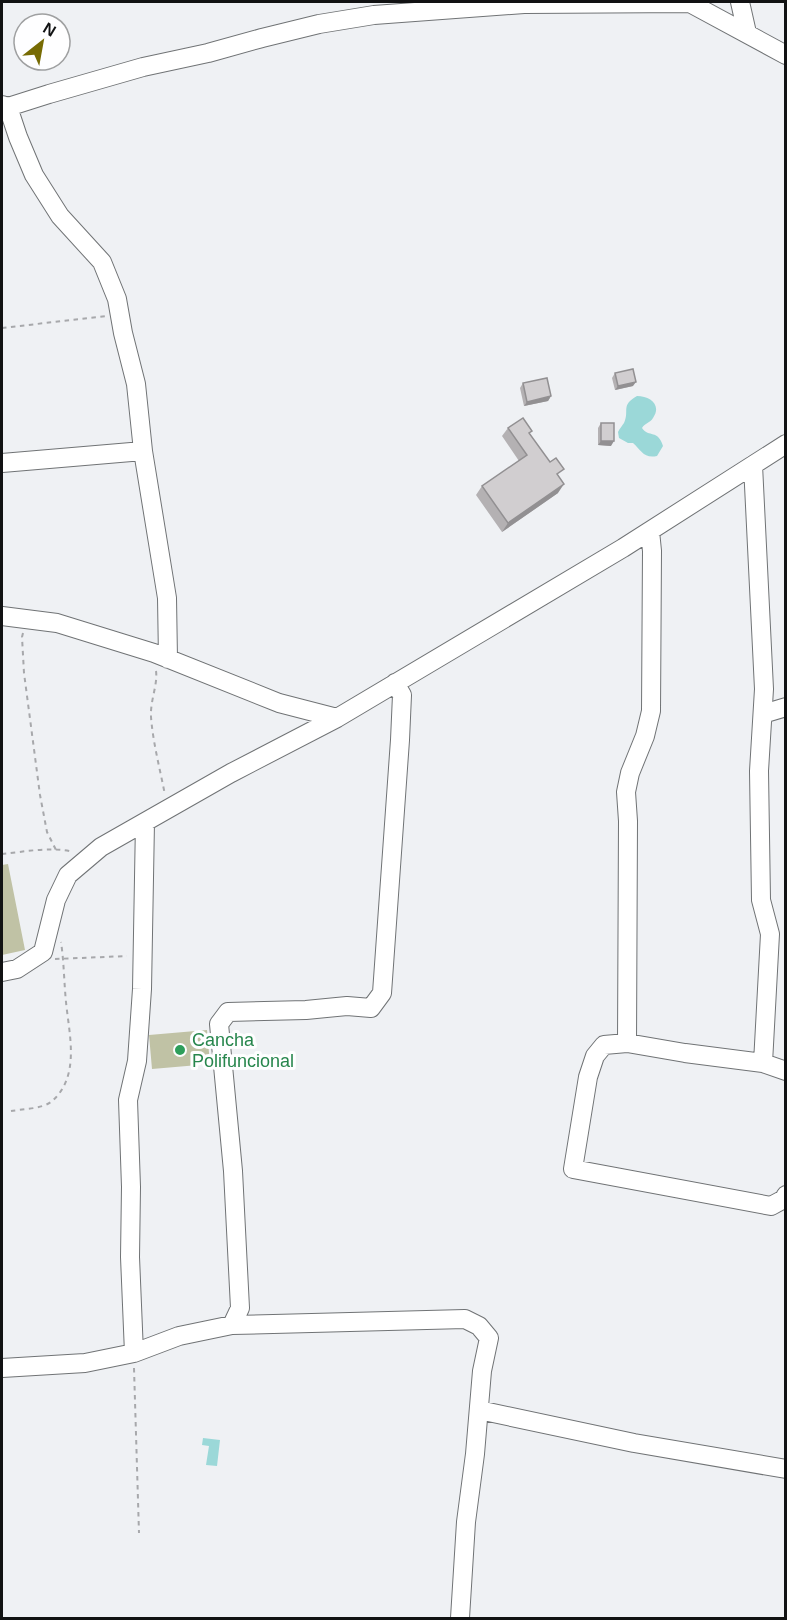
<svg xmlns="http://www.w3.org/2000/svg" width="787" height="1620" viewBox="0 0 787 1620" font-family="Arial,sans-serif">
<rect width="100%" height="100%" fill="#eff1f4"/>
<path fill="#c0c2a5" d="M8,864L25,950L2,955V865Z
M207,1030L210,1064L152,1069L149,1035Z"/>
<path fill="#9bd8d8" d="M637,396C650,396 662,405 653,418C650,423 645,423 642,428C649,438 658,429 663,446L657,456C644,459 641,450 633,443H628L619,438L618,432C620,428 622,426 624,423C630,410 620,406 637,396Z
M203,1438L220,1440L217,1466L206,1465L209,1446L202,1445Z"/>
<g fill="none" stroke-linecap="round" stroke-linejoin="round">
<g stroke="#707375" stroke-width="20">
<path id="minor" d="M688,2L786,55
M740,2L747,33
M2,105L8,107L49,94L143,67L208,53L262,38L319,24L374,15L524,4L691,3
M2,110L8,107L18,137L34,175L60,216L102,262L117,299L123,333L136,384L143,451L167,598L168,659
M2,463L143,451
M753,465L764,689L759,771L761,900L770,934L763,1063
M2,616L57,623L154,653L279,703L337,718
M763,714L786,707
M2,972L17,969L43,952L56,900L68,875L101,847L231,773L337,718L623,548L786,444
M627,1043L628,821L626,792L630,773L645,736L651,711L652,551L650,531
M786,1071L763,1063L685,1053L627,1043L604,1045L595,1056L588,1077L573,1169L771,1206L784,1199L786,1195
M232,1325L465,1319L479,1326L489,1338L482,1371L475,1454L466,1522L460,1618
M134,1353L130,1257L131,1187L128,1100L137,1061L142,989L145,822
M2,1368L85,1363L134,1353L179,1336L232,1325L240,1308L233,1171L219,1024L228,1012L306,1010L347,1006L371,1008L382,993L400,740L402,695L395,683
M479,1410L634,1443L786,1469"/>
</g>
<path stroke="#a7a8ab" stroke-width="2" stroke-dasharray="4.5 4.5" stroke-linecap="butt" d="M2,328L106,316
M23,633L22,637L24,673L40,795L47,832L56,850
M156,671C158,684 150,701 151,717C153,743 160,769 165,795
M2,854C23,852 52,846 73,852
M55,959L127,956
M11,1111C23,1109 41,1109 51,1102C81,1077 69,1034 66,1002C64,982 64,962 61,942
M134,1368L139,1533"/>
<use href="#minor" stroke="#fff" stroke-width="18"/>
</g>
<path fill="#b4b1b3" d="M615,373L633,386L615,390L612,378Z
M523,383L551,396L548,401L524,406L520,388Z
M601,423L611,446L598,445V428Z
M508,428L530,434L558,477V493L502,532L476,495L482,486L519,461L502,436Z"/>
<path fill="#929092" d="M636,382L633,386L615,390L618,386Z
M551,396L548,401L524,406L527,402Z
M601,441H614L611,446L598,445Z
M564,484L558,493L502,532L508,523Z"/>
<path fill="#d1ced0" stroke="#929092" stroke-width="1.5" d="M633,369L636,382L618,386L615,373Z
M547,378L551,396L527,402L523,383Z
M523,418L532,431L529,433L550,462L556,458L564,469L557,474L564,484L508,523L482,486L527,455L508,428Z
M601,423H614V441H601Z"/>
<circle fill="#2e9e5b" stroke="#fefeff" stroke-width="2" cx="180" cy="1050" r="6"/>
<g text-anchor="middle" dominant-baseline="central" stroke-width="6" stroke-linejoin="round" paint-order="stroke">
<g font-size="18" fill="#27864d" stroke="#fefeff" text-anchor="start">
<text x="192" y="1040">Cancha<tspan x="192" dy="21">Polifuncional</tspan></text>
</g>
</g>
<rect width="787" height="1620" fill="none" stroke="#111213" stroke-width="6"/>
<g transform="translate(42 42) rotate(31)"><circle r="28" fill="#fefeff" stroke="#9fa0a1" stroke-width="1.5"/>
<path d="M0-4.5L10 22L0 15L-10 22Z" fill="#776b03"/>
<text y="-9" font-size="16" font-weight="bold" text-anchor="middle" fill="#111213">N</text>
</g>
</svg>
